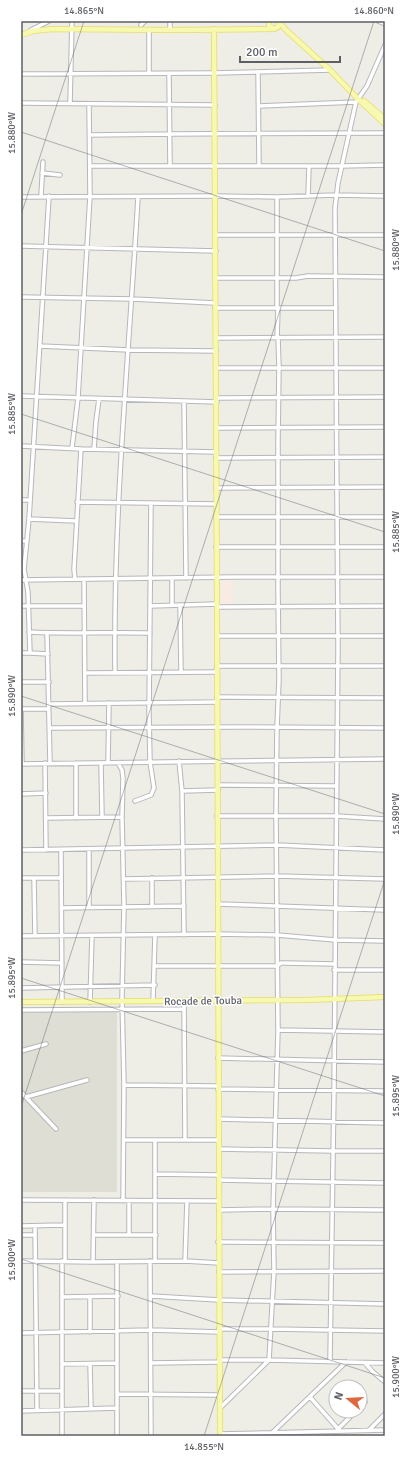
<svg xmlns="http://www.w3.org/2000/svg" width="406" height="1457" viewBox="0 0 406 1457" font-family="Signika,sans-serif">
<rect width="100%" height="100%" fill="#eeeee6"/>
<path fill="#deded4" d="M117,1010V1192H21V1011Z"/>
<path fill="#faeae4" d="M224,579H231L232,604H221V585Z"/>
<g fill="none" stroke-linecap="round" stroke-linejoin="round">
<g stroke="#b6b7bb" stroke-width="5.5">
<path id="minor" d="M170,21V30
M378,21L385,24
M141,25L145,21
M31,30L49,21
M258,72L259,165
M149,73V30
M169,73L170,166
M21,74L214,73L330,70
M21,103L215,105
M70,103L72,21
M259,106L356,102
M90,135L169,134L385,133
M90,166H341L385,165
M42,173L60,175
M41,196L43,162
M308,196L309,166
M21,197L216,196L277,197L336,195L385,196
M216,235H385
M21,246L216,251
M216,278H296L308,276L385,277
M21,297L132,299L215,303
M215,308H336
M277,308V197
M216,338L385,337
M277,338L278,308
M40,346L129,350L216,351
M217,368H385
M21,396L217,402
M217,398L385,397
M184,401L186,578
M216,428L385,427
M21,446L81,449L216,452
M72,448L78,398L90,196L89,104
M94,449L96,421L99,399
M216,458L385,457
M216,488L385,487
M21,500H30
M77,502L216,504
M216,517H385
M29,519L76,521
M21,541H27
M216,547H385
M172,578V605
M75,579L74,569L81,449
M84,579L85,703
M21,580L234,577H385
M180,605L181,672
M21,606H83
M150,606L217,604
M217,607L385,606
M29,632C69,634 110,632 150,633
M47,633L50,763
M217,636H385
M21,653H30
M48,654L30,653L28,592L24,569L29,519L49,196
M217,666H385
M115,672C113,513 129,355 138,197
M85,673L217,672
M21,682H49
M217,697L385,698
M49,704L217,702
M21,709L22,764
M21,709H49
M50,728L238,727L385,728
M179,761L182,791L184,935
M45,763L46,850
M76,763V818
M101,763L102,817
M108,763L109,703
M118,763L122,770L123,778L122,817L124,906L122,997L124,1085L123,1201
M21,764L385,759
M218,785L336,786
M182,791L218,790
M21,794L46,793
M135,801L151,795L154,788L150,762L149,713L151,503
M217,816H336L385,819
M46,818L122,817
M89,849V907
M21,850L277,845L385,850
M61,850L62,1002
M21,878H61
M34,878L35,936
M124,879L277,876L385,879
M218,904L385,910
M152,906V878
M62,908L184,906
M21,936L218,934L277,935L335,940L385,941
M21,962L62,963
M155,966H277L281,963H284L335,964
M334,970H385
M21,988L155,985
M153,1001L155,935
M184,1001L185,1140
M90,1002L92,936
M21,1010L184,1009
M278,1030L385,1032
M21,1051L46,1044
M218,1058L385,1062
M124,1085L218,1086
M218,1089L385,1091
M21,1092L56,1129
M26,1097L87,1080
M219,1119L385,1123
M124,1140H219
M219,1149L332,1151H385
M156,1174L219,1175
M219,1180L385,1183
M21,1200L219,1201
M65,1200V1261
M129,1201V1234
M219,1210L273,1209L385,1210
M21,1226L64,1225
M35,1226L37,1410
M21,1235H35
M94,1235H156
M218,1242L385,1243
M21,1261L93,1262L185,1261L219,1263
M150,1261L151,1436
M155,1261V1140
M185,1261L187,1201
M93,1262L94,1200
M219,1272L385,1271
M151,1296L219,1300L385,1304
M62,1297L118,1296
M90,1297V1332
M219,1329H271L385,1331
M21,1333L151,1330L219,1332
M219,1360H269L385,1363
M330,1361L334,1091L338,648L335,208L338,183L356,102L367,86L385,45
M151,1363L219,1362
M365,1363L373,1372L385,1382
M62,1364L117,1363
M90,1364L91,1408
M21,1391H62
M117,1394L219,1395
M310,1397L340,1431
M360,1407L365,1402
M220,1408L269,1360L274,1271L273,1209L278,1030L276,816L277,727L279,680L278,591V440L279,367L278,338
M21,1411L117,1408
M338,1429L356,1411
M369,1430L385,1414
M273,1432L346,1362
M220,1434L385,1430
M62,1436V1261
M117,1436V1262"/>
</g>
<g stroke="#e7db66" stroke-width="6">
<path id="major" d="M269,21V26L274,29L278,27L280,21
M280,23L286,30L330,70L358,99L385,124
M214,29C216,221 215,412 217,604L220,1436
M21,35L33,31L53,29L170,30L274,29
M364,101L385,119
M21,1002L306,1000L385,997"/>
</g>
<use href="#minor" stroke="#fff" stroke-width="3.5"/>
<use href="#major" stroke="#f7f9b0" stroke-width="4.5"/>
</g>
<path fill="none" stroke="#5d5f65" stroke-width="1" stroke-opacity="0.45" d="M21,132L385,251M21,215L84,21M21,414L385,532M21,696L385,814M21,978L385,1096M21,1107L374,21M21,1259L385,1378M204,1436L385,879"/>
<g text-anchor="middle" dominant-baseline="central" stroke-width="3" stroke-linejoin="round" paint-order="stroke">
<g font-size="11" fill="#5d5f65" stroke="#fff">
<text transform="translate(203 1001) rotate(-1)">Rocade de Touba</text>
</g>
</g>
<rect width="406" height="1457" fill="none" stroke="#ffffff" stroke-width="44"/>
<g transform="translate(348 1399) rotate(288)"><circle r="19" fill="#ffffff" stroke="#bebfc1"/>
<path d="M0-3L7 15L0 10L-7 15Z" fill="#dd683e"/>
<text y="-6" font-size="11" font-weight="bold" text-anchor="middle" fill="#5d5f65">N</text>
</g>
<path d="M240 56v6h100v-6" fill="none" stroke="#5d5f65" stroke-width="2"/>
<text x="246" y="56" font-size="12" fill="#5d5f65" stroke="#ffffff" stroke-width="3" paint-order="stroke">200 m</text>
<rect x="22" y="22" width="362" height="1413" fill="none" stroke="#5d5f65" stroke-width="1.5"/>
<g font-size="10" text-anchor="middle" fill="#5d5f65">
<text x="84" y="14">14.865°N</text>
<text x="374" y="14">14.860°N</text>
<text transform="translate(11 133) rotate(-90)" y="4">15.880°W</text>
<text transform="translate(395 250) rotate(-90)" y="4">15.880°W</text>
<text transform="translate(11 414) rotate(-90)" y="4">15.885°W</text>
<text transform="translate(395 532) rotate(-90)" y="4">15.885°W</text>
<text transform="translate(11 696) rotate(-90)" y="4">15.890°W</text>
<text transform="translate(395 814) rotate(-90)" y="4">15.890°W</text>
<text transform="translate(11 978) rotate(-90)" y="4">15.895°W</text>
<text transform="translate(395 1096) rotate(-90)" y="4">15.895°W</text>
<text transform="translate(11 1260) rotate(-90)" y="4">15.900°W</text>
<text transform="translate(395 1377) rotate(-90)" y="4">15.900°W</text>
<text x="204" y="1450">14.855°N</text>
</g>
</svg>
